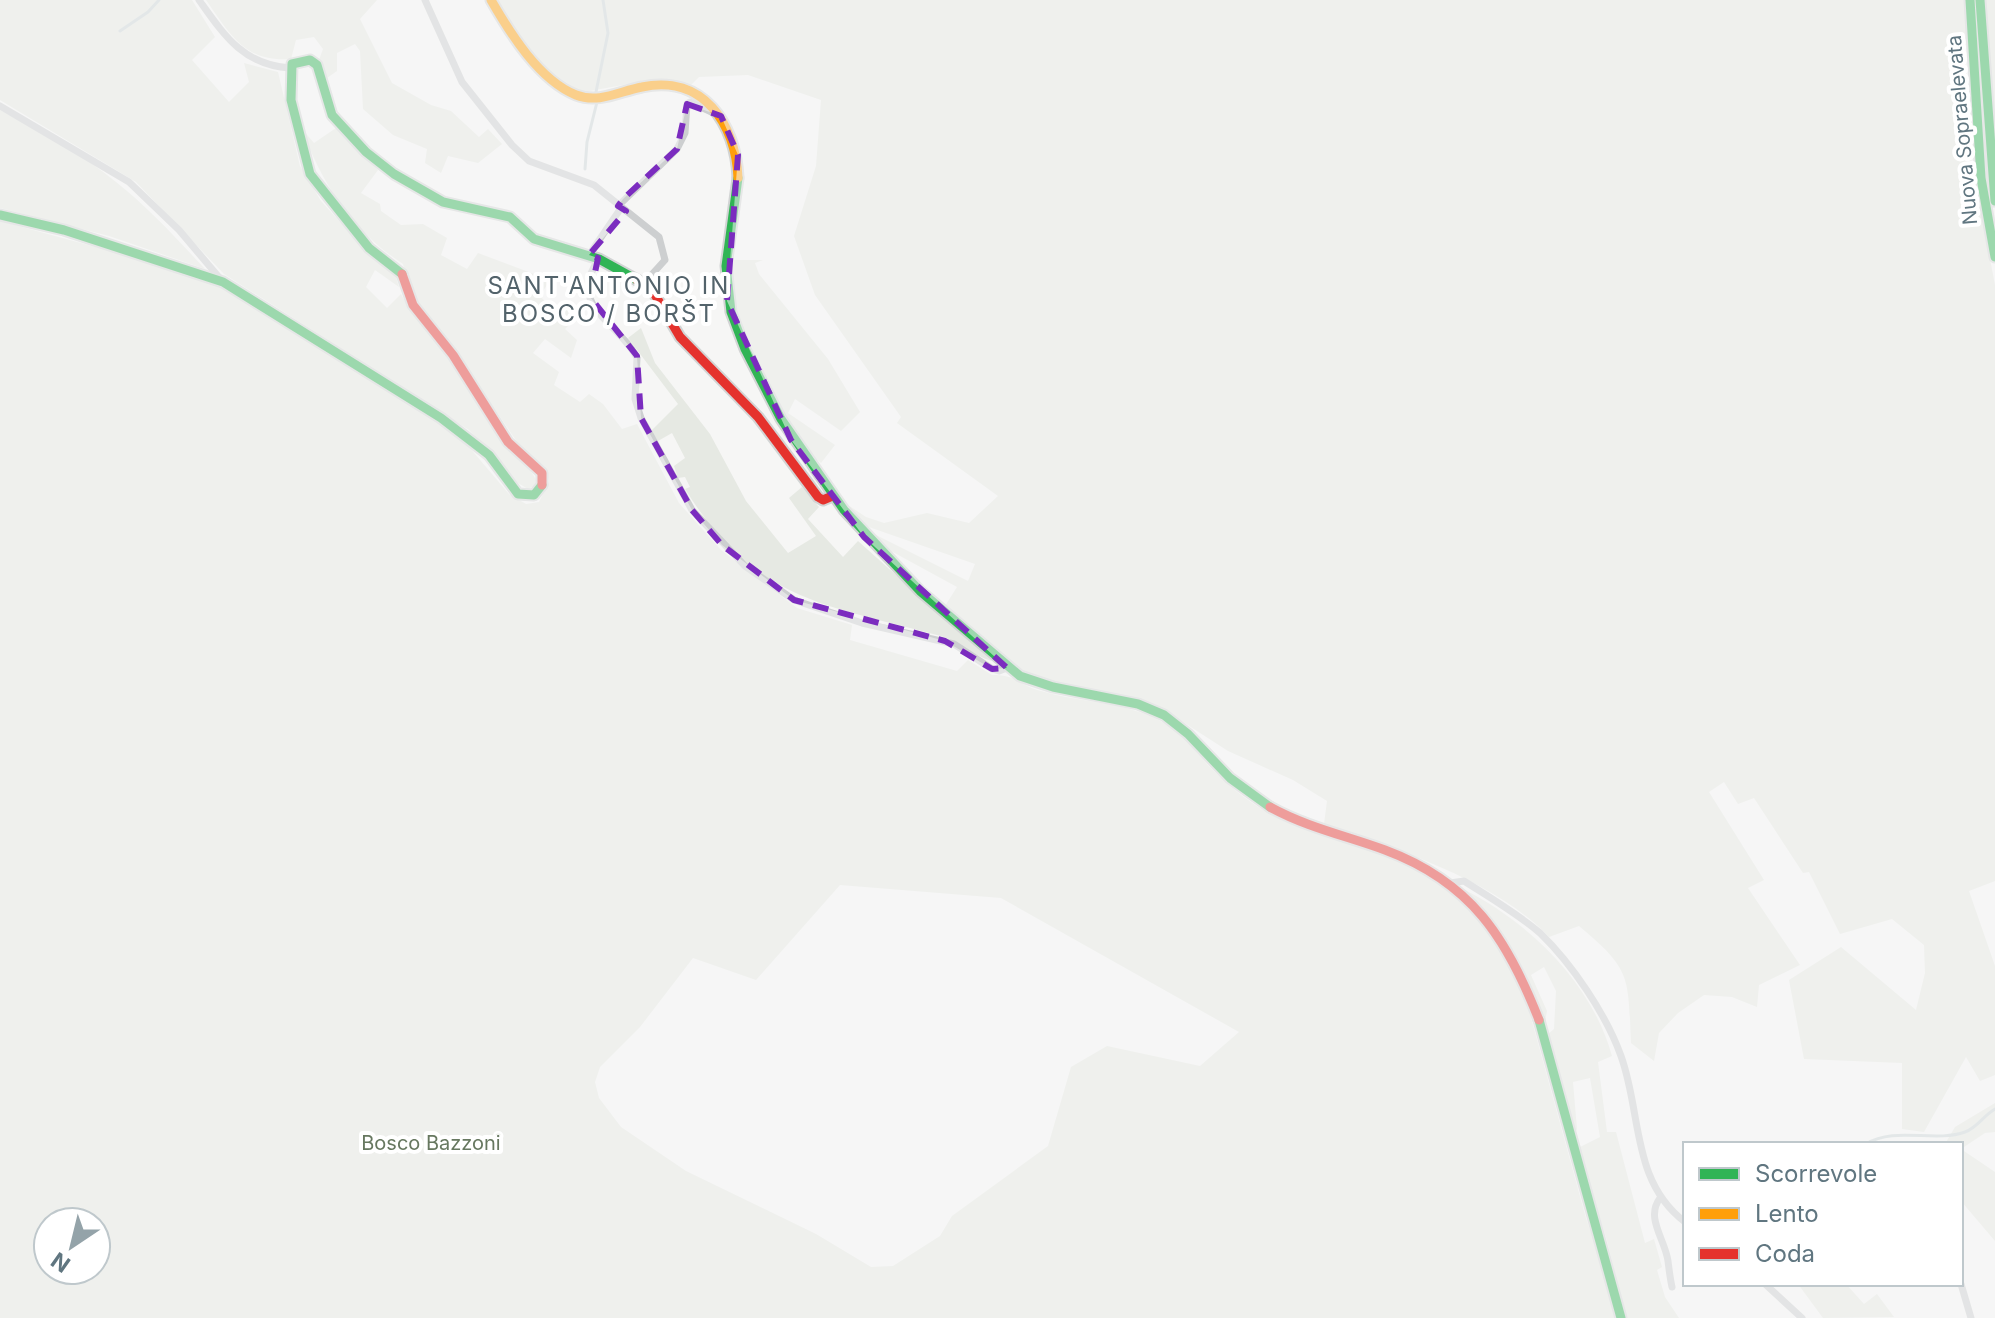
<svg xmlns="http://www.w3.org/2000/svg" width="1995" height="1318" viewBox="0 0 1995 1318" font-family="Inter,sans-serif">
<rect width="100%" height="100%" fill="#f6f6f5"/>
<path fill="#e6e9e3" fill-rule="evenodd" d="M0,0H192L215,37L192,60L229,102L249,82L244,63L278,72L300,166L321,201L370,255L395,274L399,287L375,270L366,287L387,308L401,294C411,314 426,325 440,342C464,371 477,408 500,438C511,453 528,463 536,480L534,486L528,489L518,483L469,430L224,274L136,182L0,100Z
M206,0H377L360,19L392,83L431,105L451,111L479,137L488,129L502,144L478,163L448,156L441,173L425,163L427,149L393,135L363,109L360,51L355,44L337,53V71L327,78L319,60L323,49L314,37L296,40L291,59C245,63 230,34 206,0Z
M497,0H1995V147L1987,41H1963L1967,96L1964,123L1995,285V881L1969,891L1995,966V1075L1980,1081L1966,1057L1924,1132L1902,1129V1063L1804,1059L1789,980L1841,947L1916,1010L1925,973L1924,945L1892,919L1840,934L1809,872L1803,873L1754,798L1738,804L1724,782L1709,792L1764,880L1748,888L1800,965L1759,985L1757,1007L1732,997L1704,995L1678,1013L1659,1033L1654,1061L1631,1043C1628,977 1632,970 1579,926L1549,937C1495,880 1397,849 1324,824L1327,801L1293,780L1228,751L1169,713L1021,673L945,606L957,587L891,551L868,531L968,581L975,564L866,526L854,518L839,499L866,517L884,523L927,513L969,523L998,496L897,423L901,417L815,295L794,236L816,166L821,100L748,75L699,77L689,87L651,80L584,92C545,75 515,37 497,0Z
M0,110C40,132 81,153 116,182C149,208 177,239 205,269L109,236L0,208Z
M336,128L378,170L361,193L380,204L381,211L401,225L423,224L447,238L441,255L467,269L478,253L550,280L540,296L557,314L565,307L580,314L565,329L577,340L571,358L545,339L533,353L559,372L554,385L580,402L589,394L603,404L622,429L637,424L679,503L721,550L797,608L852,625L850,640L957,671L968,660L992,675C1018,675 1016,684 1041,691C1085,704 1136,701 1175,730C1188,740 1197,753 1208,765C1226,784 1247,801 1270,814C1308,835 1352,840 1391,856C1455,883 1496,931 1524,992L1586,1218L1611,1291L1615,1318H0V221L195,274L231,293L418,408L469,447L509,494L526,504L539,502L549,481L545,467L524,452L448,341L423,312L411,294L403,264C353,232 322,184 302,129L314,143ZM840,885L1001,898L1239,1032L1200,1066L1107,1046L1071,1067L1048,1146L952,1216L940,1236L893,1266L871,1267L816,1234L686,1171L621,1127L599,1098L595,1082L600,1067L640,1027L693,958L756,980ZM48,1222H96V1270H48Z
M732,260H763L755,263L759,274L828,359L860,412L841,431L795,399L788,413L835,445L821,463L800,445L738,320L731,284Z
M641,328L655,363L710,434L746,501L788,553L816,536L789,498L802,487L819,507L808,519L843,557L858,541L992,661C973,656 958,640 937,635C822,604 754,600 685,489L690,487L685,477L678,478L674,466L685,458L672,433L658,441L651,431L678,404L628,338Z
M1463,889C1529,922 1592,983 1612,1056L1598,1062L1607,1132H1616L1645,1243L1654,1239L1662,1267L1657,1270L1665,1297L1679,1318H1626L1607,1241L1578,1148L1600,1137L1590,1078L1573,1082L1577,1129L1574,1136L1547,1035L1554,1029L1556,991L1544,967L1531,975L1547,1011L1544,1026C1529,971 1505,928 1463,889Z
M1995,1103V1132L1985,1133L1961,1149L1995,1172V1241L1961,1201V1144H1945L1955,1127Z
M1798,1284H1846L1864,1304L1877,1294L1894,1317L1823,1318Z"/>
<g fill="none" stroke-linecap="round" stroke-linejoin="round">
<path stroke="#ccd6d8" stroke-width="3" d="M120,31L148,12L159,0
M596,92L608,33L603,0
M585,169L587,142L597,102
M1866,1144C1895,1126 1934,1143 1965,1132C1977,1128 1984,1115 1995,1109"/>
<g stroke="#d2d4d4" stroke-width="13">
<path id="fast" d="M1970,0L1981,178L1995,257
M1980,0L1995,201
M738,178L726,266L731,312L745,349L781,419L844,510L920,591L1020,676L1053,687L1138,704L1164,715L1188,734L1230,778L1270,807
M0,215L64,230L223,282L441,418L489,455L518,494L534,495L542,485
M402,274L369,248L310,174L291,100L292,64L310,60L317,65L332,115L366,152L394,174L443,202L510,217L534,239L599,259L637,280
M1539,1020L1621,1318"/>
</g>
<g stroke="#d2d4d4" stroke-width="13">
<path id="slow" d="M491,0C510,33 539,80 576,95C599,104 620,91 642,87C703,74 736,124 738,178"/>
</g>
<g stroke="#d2d4d4" stroke-width="13">
<path id="jam" d="M402,274L413,305L453,355L508,442L542,473V485
M637,280L651,288L680,337L758,417L818,497L823,500L830,497
M1270,807C1306,827 1347,836 1385,850C1471,882 1507,938 1539,1020"/>
</g>
<path stroke="#cdcfd0" stroke-width="7" d="M199,0C224,35 243,65 290,68
M425,0L462,82L512,145L529,161L594,185L659,237L665,260L645,282
M0,106L129,182L179,230L223,282
M618,206L677,149L685,133L687,104L690,102L720,116
M589,255L621,208
M599,259C565,306 620,323 637,358L635,399L641,418L692,510L745,566L794,600L862,623L954,644L992,669L999,671L1007,668
M1450,883L1464,881C1489,897 1518,914 1540,933C1572,964 1606,1014 1621,1056C1642,1114 1631,1181 1685,1222
M1660,1198C1645,1218 1665,1239 1668,1261C1669,1269 1670,1278 1672,1287
M1765,1284L1802,1318
M1961,1284L1971,1318"/>
<use href="#fast" stroke="#30b455" stroke-width="9"/>
<use href="#slow" stroke="#ff9f0a" stroke-width="9"/>
<use href="#jam" stroke="#e5322d" stroke-width="9"/>
</g>
<path d="M0 0H1995V1318H0ZM687,104L721,116L738,155L727,301L791,440L864,537L1007,668L992,669L945,641L794,600L722,545L692,510L641,418L637,356L590,297L598,258L589,255L626,211L618,206L623,199L677,149Z" fill="#f6f6f5" fill-opacity=".55" fill-rule="evenodd"/>
<path fill="none" stroke="#7b2cbf" stroke-width="6" stroke-dasharray="16 10" stroke-linejoin="round" d="M687,104L721,116L738,155L727,301L791,440L864,537L1007,668L992,669L945,641L794,600L722,545L692,510L641,418L637,356L590,297L598,258L589,255L626,211L618,206L623,199L677,149Z"/>
<g text-anchor="middle" dominant-baseline="central" stroke-width="8" stroke-linejoin="round" paint-order="stroke">
<g font-size="20" fill="#607680" stroke="#fff">
<text transform="translate(1962 130) rotate(-95)">Nuova Sopraelevata</text>
</g>
<g font-size="20" fill="#677860" stroke="#fff">
<text x="431" y="1143">Bosco Bazzoni</text>
</g>
<g font-size="24" letter-spacing="2" fill="#53636b" stroke="#fff">
<text x="609" y="285">SANT'ANTONIO IN<tspan x="609" dy="28">BOSCO / BORŠT</tspan></text>
</g>
</g>
<rect x="1683" y="1142" width="280" height="144" fill="#ffffff" stroke="#bfc8cc" stroke-width="2"/>
<rect x="1699" y="1168" width="40" height="12" fill="#30b455" stroke="#bfc8cc" stroke-width="2"/>
<text x="1755" y="1182" font-size="24" fill="#607680">Scorrevole</text>
<rect x="1699" y="1208" width="40" height="12" fill="#ff9f0a" stroke="#bfc8cc" stroke-width="2"/>
<text x="1755" y="1222" font-size="24" fill="#607680">Lento</text>
<rect x="1699" y="1248" width="40" height="12" fill="#e5322d" stroke="#bfc8cc" stroke-width="2"/>
<text x="1755" y="1262" font-size="24" fill="#607680">Coda</text>
<g transform="translate(72 1246) rotate(215)"><circle r="38" fill="#ffffff" stroke="#bfc8cc" stroke-width="2"/>
<path d="M0-6L14 30L0 20L-14 30Z" fill="#94a3a9"/>
<text y="-12" font-size="22" font-weight="bold" text-anchor="middle" fill="#607680">N</text>
</g>
</svg>
